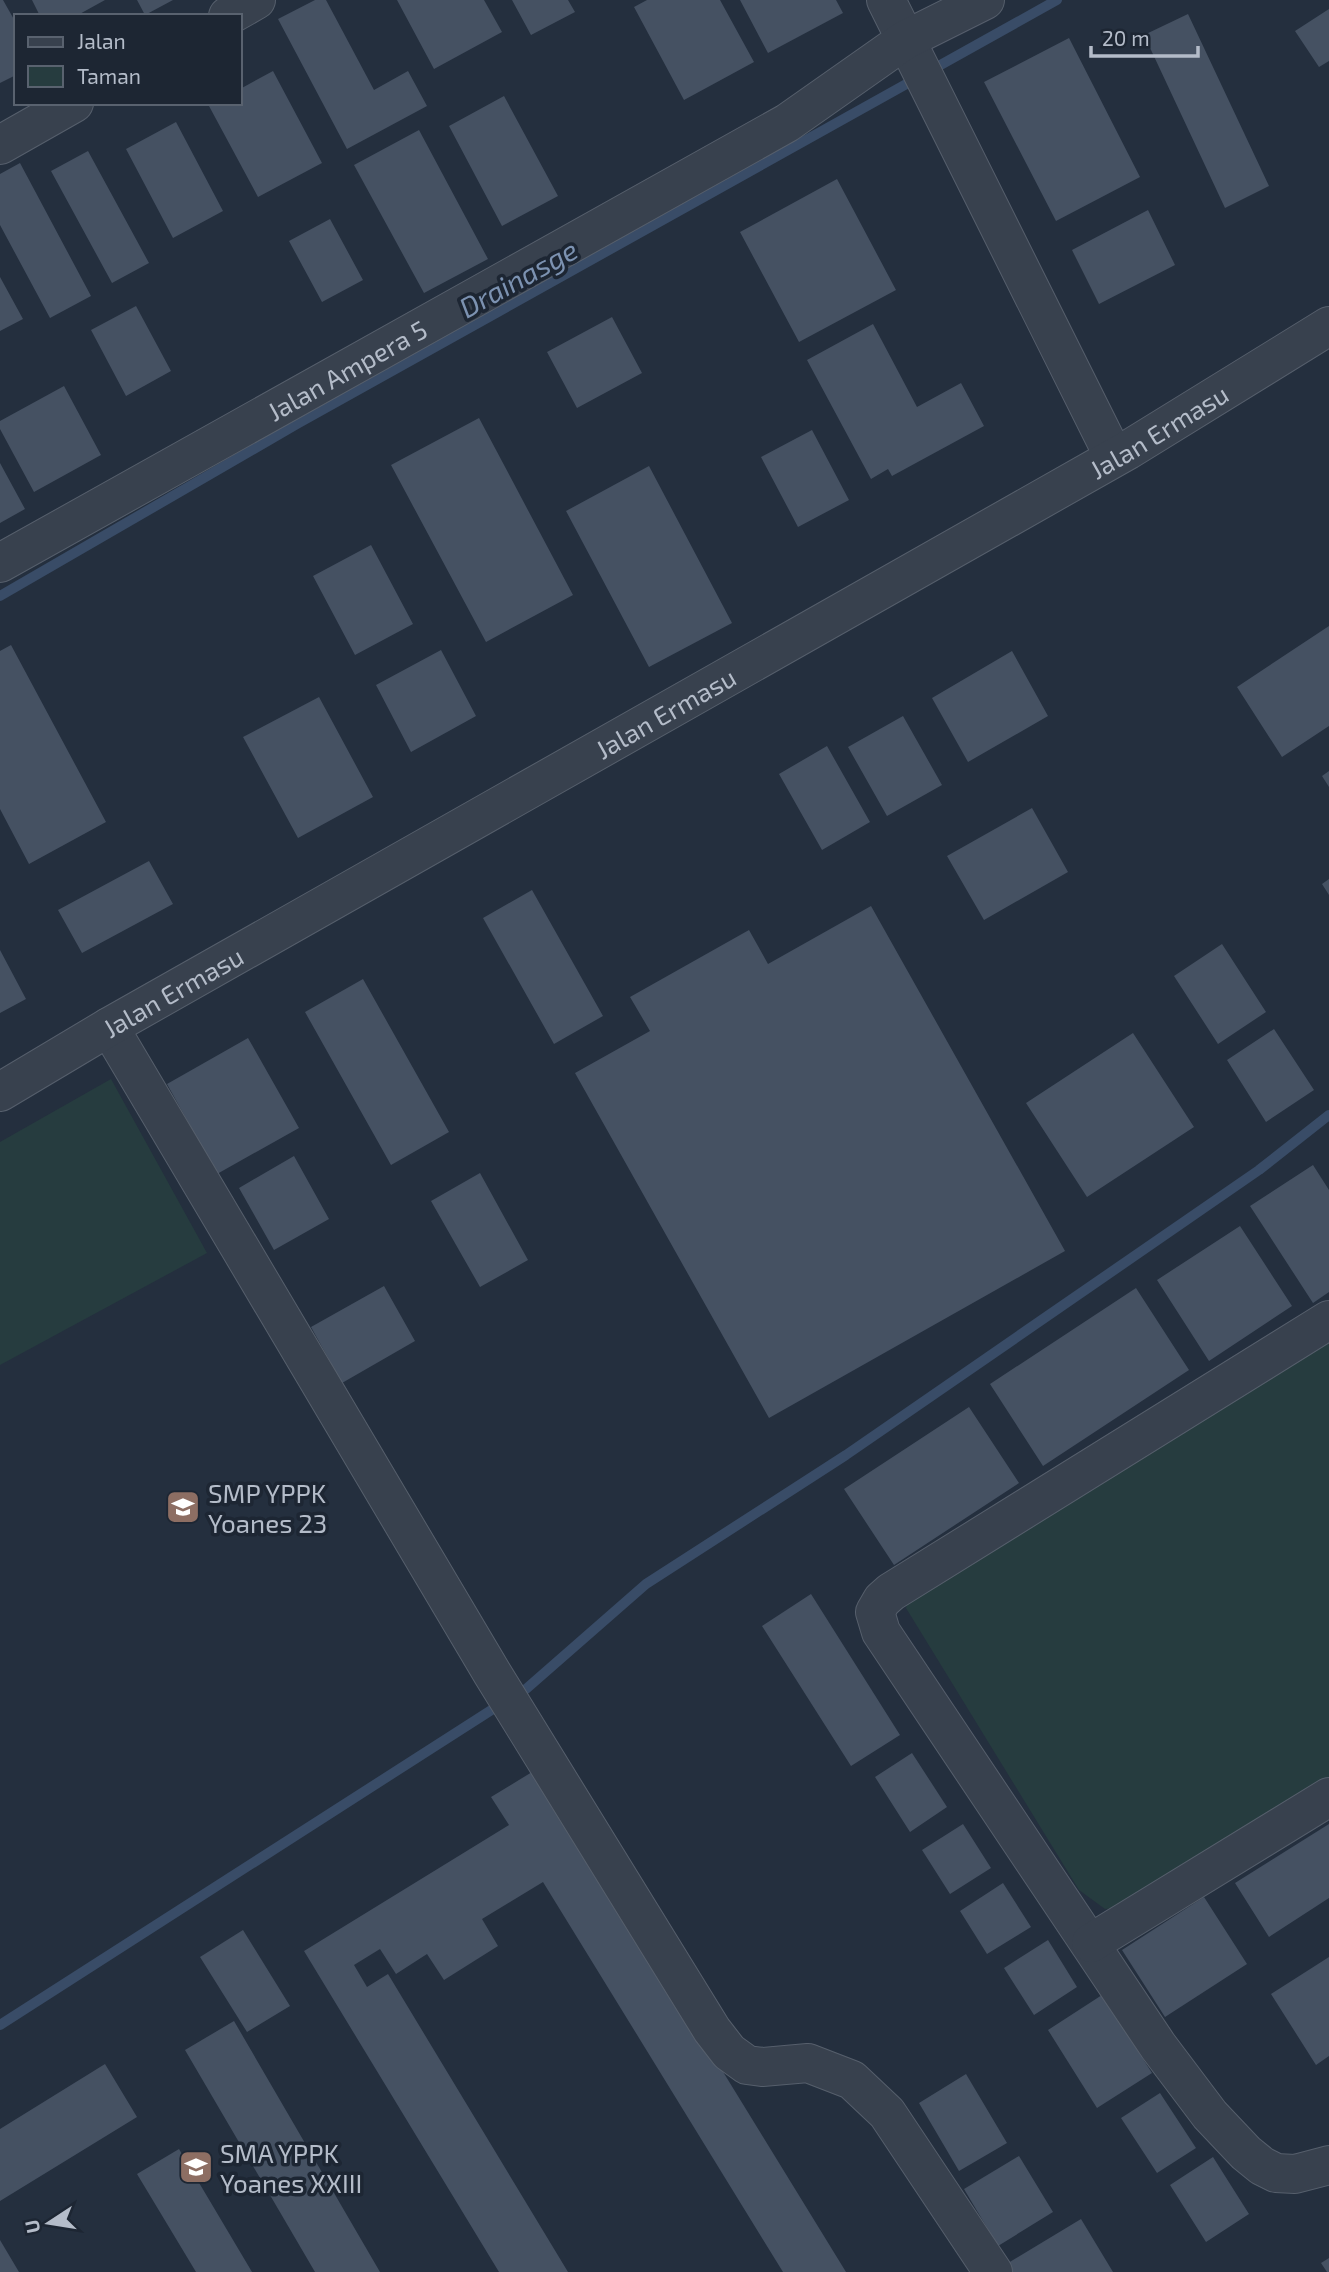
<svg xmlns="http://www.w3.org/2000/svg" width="1329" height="2272" viewBox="0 0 1329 2272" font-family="'Exo 2',sans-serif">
<rect width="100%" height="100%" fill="#242f3e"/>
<path fill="#263c3f" d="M111,1079L207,1253L0,1365V1142Z
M1329,1329V1790L1140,1905L1105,1909L1079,1890L906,1608L912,1584Z"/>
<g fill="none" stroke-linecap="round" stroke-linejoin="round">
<path stroke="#394c67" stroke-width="10" d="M0,596L297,424L1057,0
M526,1689L646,1584L846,1455L1259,1170L1329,1115
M0,2025L493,1709"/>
</g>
<path fill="#455162" d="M0,0H3L16,23V75L0,83Z
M32,0H105L76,16H40Z
M137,0H173L145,15Z
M315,0H326L374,90L408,71L427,106L347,149L278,19Z
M397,0H484L502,32L434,69Z
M512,0H568L575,12L531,35Z
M647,0H720L754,62L684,100L634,7Z
M740,0H836L843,13L768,53Z
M1329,9V61L1319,67L1295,31Z
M1188,14L1269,186L1225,208L1144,35Z
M1069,38L1140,177L1056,221L984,82Z
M273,71L322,163L258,197L209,106L213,103H240V89Z
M504,96L558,196L502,226L449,126Z
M176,122L223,211L173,238L126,149Z
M419,130L488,259L424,293L354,165Z
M88,151L149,263L112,283L51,171Z
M20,163L91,296L50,318L0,225V174Z
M837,179L896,290L799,342L740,232Z
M1148,210L1175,265L1099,304L1072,250Z
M330,219L363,280L322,302L289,241Z
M0,277L23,319L0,331Z
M136,306L171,371L126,396L91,330Z
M612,317L642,373L577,408L547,352Z
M873,324L917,407L961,383L984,426L892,476L888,469L871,479L807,360Z
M64,386L101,455L34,492L0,429V421Z
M479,418L573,595L486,642L391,465Z
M812,430L849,500L798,527L761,457Z
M0,463L25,509L0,523Z
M649,466L732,623L649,667L566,511Z
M371,545L413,624L355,655L313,576Z
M1329,626V726L1282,757L1237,687Z
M11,645L106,822L29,864L0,809V651Z
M441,650L476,716L411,752L376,685Z
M1012,651L1048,716L968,762L932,698Z
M319,697L373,797L298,838L243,737Z
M903,716L942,785L887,816L848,747Z
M827,746L870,822L822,850L779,774Z
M1329,771V787L1322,776Z
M1032,808L1068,872L984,920L947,856Z
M149,861L173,904L82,953L58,910Z
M1329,879V895L1322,884Z
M532,890L603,1016L554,1044L483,918Z
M871,906L1065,1251L769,1418L575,1073L650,1031L630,997L749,930L768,964Z
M1222,944L1266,1012L1218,1044L1174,976Z
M0,950L26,999L0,1013Z
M363,979L449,1132L391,1165L305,1012Z
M1274,1029L1314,1090L1266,1122L1227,1060Z
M1133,1033L1194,1127L1087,1197L1026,1103Z
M248,1038L299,1128L217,1174L167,1084Z
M294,1156L329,1219L274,1250L239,1188Z
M1313,1165L1329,1190V1292L1313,1303L1250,1206Z
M480,1173L528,1260L480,1287L431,1201Z
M1240,1226L1292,1306L1209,1361L1157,1280Z
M384,1286L415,1341L342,1383L311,1327Z
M1136,1288L1189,1370L1043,1466L990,1384Z
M969,1407L1019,1483L894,1565L844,1489Z
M811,1594L900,1735L851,1766L762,1626Z
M912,1753L947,1807L910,1832L875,1777Z
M537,1769L846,2272H783L543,1882L482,1919L498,1946L444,1980L427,1954L396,1974L380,1949L354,1965L367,1987L388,1974L568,2272H499L304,1951L509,1825L491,1797Z
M963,1824L991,1868L950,1894L922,1850Z
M1329,1824V1898L1269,1937L1235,1883Z
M1003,1883L1031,1927L987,1954L960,1911Z
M1204,1897L1247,1964L1165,2017L1122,1950Z
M243,1930L290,2006L247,2032L200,1957Z
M1048,1940L1077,1987L1034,2015L1004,1968Z
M1329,1957V2056L1316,2065L1271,1994Z
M1102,1995L1152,2073L1097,2108L1048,2030Z
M234,2021L380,2272H315L185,2050Z
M105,2064L137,2117L0,2201V2129Z
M966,2074L1007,2143L959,2171L919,2103Z
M1160,2093L1196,2148L1157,2173L1121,2118Z
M179,2149L252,2272H196L137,2174Z
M1019,2156L1053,2212L998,2246L964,2189Z
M1213,2157L1249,2214L1206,2242L1170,2185Z
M1081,2219L1113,2272H1013L1008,2263Z
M0,2240L19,2272H0Z
M1329,2258V2272H1327L1321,2263Z"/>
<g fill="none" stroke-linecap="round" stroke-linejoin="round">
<g stroke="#565f6c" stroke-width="40">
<g id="minor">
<path d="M886,0L1114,457"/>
<path d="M228,16L256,0"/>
<path d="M0,145L74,103"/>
<path id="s1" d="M0,563L787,123L905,40L985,0"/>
<path d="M109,1027L492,1673L712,2030L729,2052L747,2065L762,2067L808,2063L852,2080L887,2113L993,2272"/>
<path d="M1329,1320L891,1592L882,1600L875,1612L881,1632L1158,2046L1210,2115L1246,2153L1262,2166L1276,2173L1295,2174L1329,2165"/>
<path d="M1091,1943L1329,1797"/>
</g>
</g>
<g stroke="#565f6c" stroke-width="40">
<g id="tertiary">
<path id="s2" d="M0,1092L109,1027L1128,450L1329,326"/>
</g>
</g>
<use href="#minor" stroke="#38414e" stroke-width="38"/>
<use href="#tertiary" stroke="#38414e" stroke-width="38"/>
</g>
<defs>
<g id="school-square" transform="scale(1.75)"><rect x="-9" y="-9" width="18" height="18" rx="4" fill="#8d6e63" stroke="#1d2633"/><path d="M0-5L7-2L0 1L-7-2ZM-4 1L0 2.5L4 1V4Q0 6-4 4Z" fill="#fff"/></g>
</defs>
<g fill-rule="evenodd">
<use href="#school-square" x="183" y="1507"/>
<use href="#school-square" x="196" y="2167"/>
</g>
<g text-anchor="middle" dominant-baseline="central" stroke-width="7" stroke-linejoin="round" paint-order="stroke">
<g font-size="26" fill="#b4bcc9" stroke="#1d2633">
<text stroke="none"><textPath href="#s1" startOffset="397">Jalan Ampera 5</textPath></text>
<text stroke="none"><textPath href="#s2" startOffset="1334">Jalan Ermasu</textPath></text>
<text stroke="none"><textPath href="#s2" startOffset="766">Jalan Ermasu</textPath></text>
<text stroke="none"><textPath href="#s2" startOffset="200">Jalan Ermasu</textPath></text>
</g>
<g font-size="26" fill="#b4bcc9" stroke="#1d2633" text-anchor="start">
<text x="208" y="1492">SMP YPPK<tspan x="208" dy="30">Yoanes 23</tspan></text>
<text x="220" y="2152">SMA YPPK<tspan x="220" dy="30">Yoanes XXIII</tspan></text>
</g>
<g font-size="28" font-style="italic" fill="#7c92b1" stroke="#1d2633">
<text transform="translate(518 278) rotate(-29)">Drainasge</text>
</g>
</g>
<rect x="14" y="14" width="228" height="91" fill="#1d2633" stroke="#59626f" stroke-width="2"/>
<rect x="28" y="37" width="35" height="10" fill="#38414e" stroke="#59626f" stroke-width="2"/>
<text x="77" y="49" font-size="21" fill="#b4bcc9">Jalan</text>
<rect x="28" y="66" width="35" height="21" fill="#263c3f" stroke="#59626f" stroke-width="2"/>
<text x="77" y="84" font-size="21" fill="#b4bcc9">Taman</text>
<g transform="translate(49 2223) rotate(258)" stroke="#1d2633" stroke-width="5" paint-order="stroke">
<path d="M0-5L12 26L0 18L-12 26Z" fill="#b4bcc9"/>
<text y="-10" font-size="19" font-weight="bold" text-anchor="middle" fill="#b4bcc9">U</text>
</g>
<path d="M1091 46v10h107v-10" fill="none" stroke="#b4bcc9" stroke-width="3.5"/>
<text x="1102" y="46" font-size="21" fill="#b4bcc9" stroke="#1d2633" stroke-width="5" paint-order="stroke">20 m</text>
</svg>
